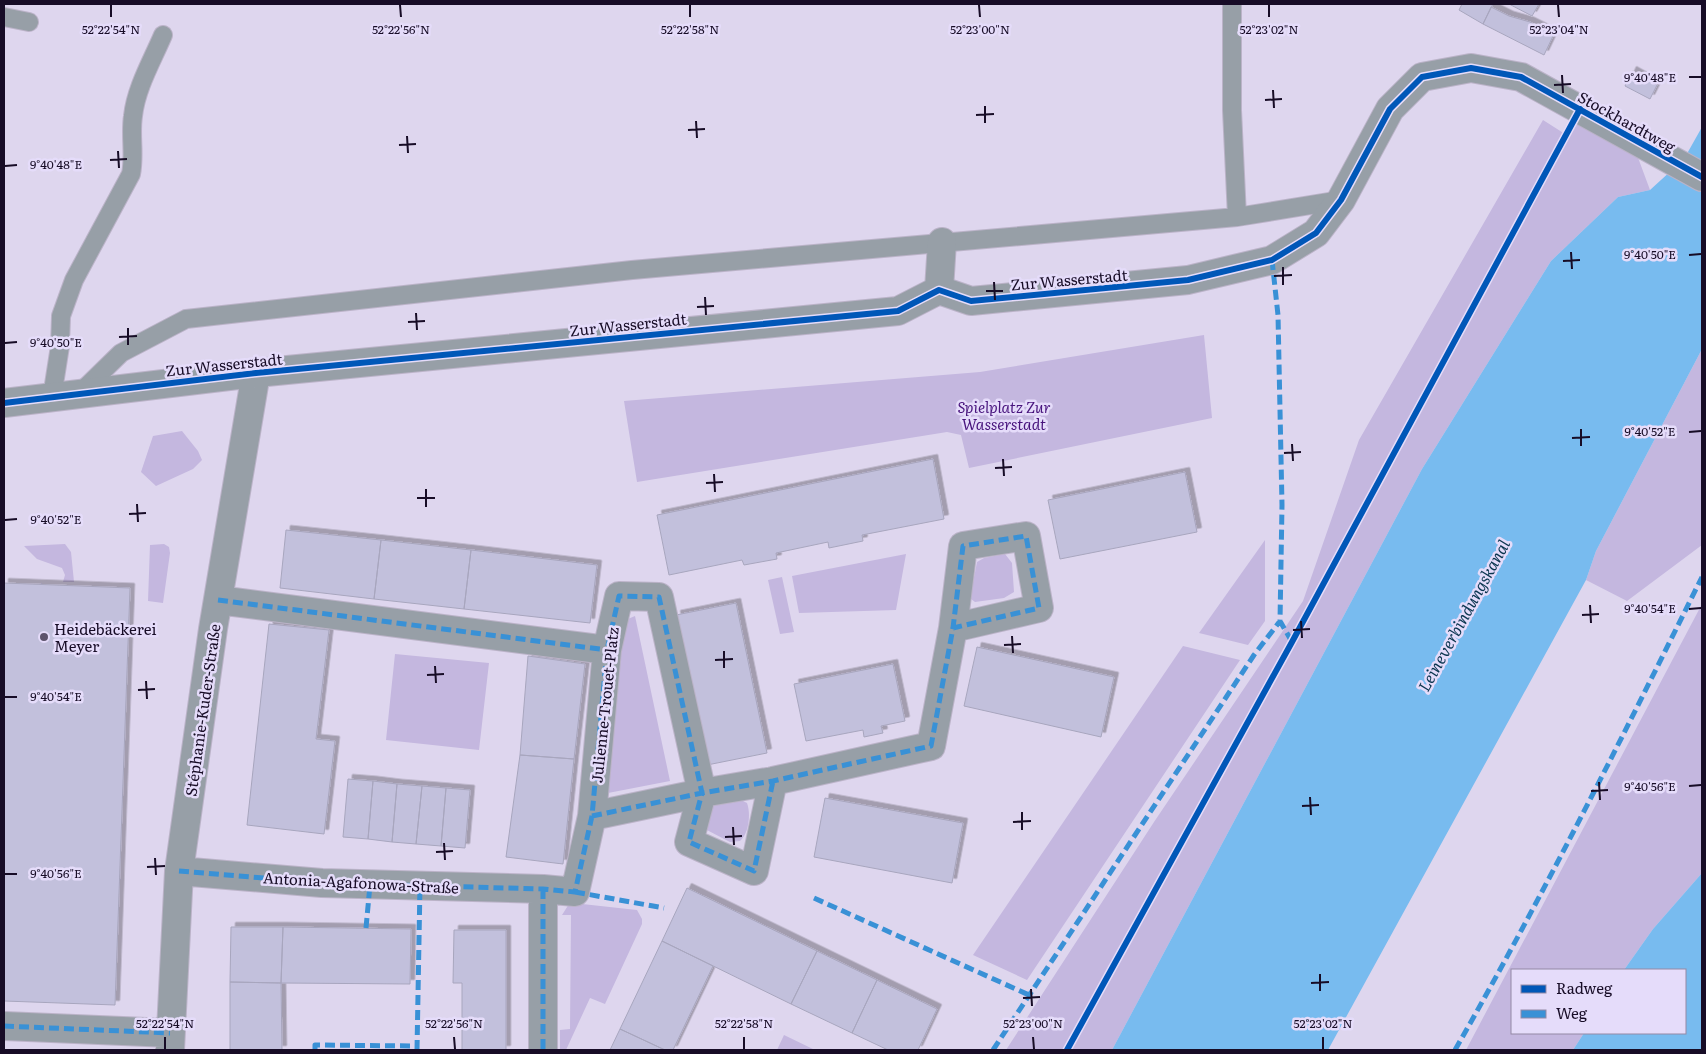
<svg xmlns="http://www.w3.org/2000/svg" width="1706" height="1054" viewBox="0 0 1706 1054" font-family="Literata,serif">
<defs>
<filter id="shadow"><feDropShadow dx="4.5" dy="-4.5" stdDeviation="0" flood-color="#0004"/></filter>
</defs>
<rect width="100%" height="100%" fill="#ded6ee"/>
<path fill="#c4b7df" d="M1580,109L1630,136L1650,190L1618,197L1551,261L1422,469L1112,1050H1006L1154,822L1303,601L1359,440L1543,120L1565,134Z
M1204,335L1212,418L969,468L961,435L947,432L637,482L624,401L980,372Z
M1702,349V545L1627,601L1586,580L1596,551Z
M182,431L198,451L202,460L193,469L156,486L141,472L153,436Z
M1265,540V621L1248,645L1199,633Z
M65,544L71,552L74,582H63L65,575L62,568L37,559L24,546Z
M164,544L169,547L170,553L163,603L148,601L150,545Z
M906,554L896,610L799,613L792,576Z
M1005,554L1012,563L1014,592L1004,598L975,602L971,599V593L977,562L984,558Z
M782,577L794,632L780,634L768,580Z
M1702,604V873L1653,929L1624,970H1512V1033H1584L1573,1050H1466Z
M635,616L670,781L608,793L602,789L623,621Z
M1183,646L1240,660L1027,980L973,955Z
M395,654L489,663L479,750L386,740Z
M739,799L747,803C751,813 749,834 740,841L730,842L703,828L706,805Z
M573,903L637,910L642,919V924L605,1004L590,998L566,1050H560V1030L570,1029L571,915H562L569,904Z
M784,1035L815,1050H777Z"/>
<path fill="#78bbef" d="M1702,127V349L1596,551L1586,580L1328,1050H1112L1422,469L1551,261L1618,197L1650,190L1684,159Z
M1702,873V1050H1573L1584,1033H1685V970H1624L1653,929Z"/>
<path fill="#c2c0dc" stroke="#a8a6be" filter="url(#shadow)" d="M1462,4H1493L1483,24L1459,10Z
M1509,4H1539L1532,16Z
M1491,7L1509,16L1530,22L1554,34L1544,55L1483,24Z
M1632,71L1657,85L1650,99L1625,86Z
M933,459L944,519L862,535L863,541L829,548L828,542L776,553L777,559L744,565L742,560L669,575L657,515Z
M1185,472L1197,532L1060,559L1048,500Z
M286,530L381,540L374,599L280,588Z
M381,540L471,550L464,609L374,599Z
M471,550L597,565L590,623L464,609Z
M4,583L130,588L115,1005L4,1001Z
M736,603L767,753L707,765L676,615Z
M269,624L329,630L316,739L335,741L324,834L247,825Z
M977,647L1114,677L1101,737L964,706Z
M528,656L585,664L574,759L520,755Z
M893,664L905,721L881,726L883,733L864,737L863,730L806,741L794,684Z
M520,755L574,759L563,864L506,857Z
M348,779L373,781L368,839L343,837Z
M373,781L397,784L392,842L368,839Z
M397,784L422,786L416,844L392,842Z
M422,786L446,788L441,846L416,844Z
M446,788L470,790L465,848L441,846Z
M825,798L963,823L952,883L814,857Z
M687,888L817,951L791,1004L662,941Z
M231,927H283L281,983L230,982Z
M283,927L411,929L410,984L281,983Z
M454,930H506V1050H462V983H453Z
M662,941L713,966L673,1050H665L620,1029Z
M817,951L877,980L852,1033L791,1004Z
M877,980L937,1009L918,1050H888L852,1033Z
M230,982L281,983L282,1050H230Z
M620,1029L665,1050H610Z"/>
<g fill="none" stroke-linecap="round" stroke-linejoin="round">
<g stroke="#bbb3c8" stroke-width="20">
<path id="service" d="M1232,4V110L1237,217
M4,17L29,22
M80,393L121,353L186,319L632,270L1237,217L1341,200
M52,397L60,346L61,316L74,280L131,174C135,155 130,135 133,116C136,88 152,61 163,35"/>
</g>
<g stroke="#bbb3c8" stroke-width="30">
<path id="minor" d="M939,290L942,242
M4,403L256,373L898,311L939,290L971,301L1188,280L1272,260L1316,233L1341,200L1390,109L1422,77L1471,68L1521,77L1702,177
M218,600L607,650
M592,816L702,793L773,781L931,746L953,628L963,546L1026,536L1039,608L953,628
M179,871L322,883L543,889L575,892L592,816L607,650L619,596L659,597L702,793L689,842L754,871L773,781
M543,889V1050
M4,1026L170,1033
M170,1050L179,871L213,629L256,373"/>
</g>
<use href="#service" stroke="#979fa7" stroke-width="18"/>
<use href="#minor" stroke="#979fa7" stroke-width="28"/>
<path stroke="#3991d6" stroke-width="5" stroke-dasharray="10 5" stroke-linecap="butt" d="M1272,260L1278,315L1282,505L1280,621L1292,642
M218,600L607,650
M592,816L702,793L773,781L931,746L953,628L963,546L1026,536L1039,608L953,628
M179,871L322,883L543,889L575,892L592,816L607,650L619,596L659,597L702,793L689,842L754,871L773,781
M543,889V1050
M575,892L664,908
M814,898L1029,995
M366,928L370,885
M4,1026L170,1033
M315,1050V1045L418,1046
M417,1050L420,885
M993,1050L1254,655L1280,621
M1455,1050C1543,896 1623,736 1702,577"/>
<g stroke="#e5dcfa" stroke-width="9">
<path id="cycleway" d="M4,403L256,373L898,311L939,290L971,301L1188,280L1272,260L1316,233L1341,200L1390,109L1422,77L1471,68L1521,77L1702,177
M1067,1050L1292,642L1580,109"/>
</g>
<use href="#cycleway" stroke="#0057b8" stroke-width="6"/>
</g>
<path fill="none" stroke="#170c26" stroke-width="2" d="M111,5V17M400,5L401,17M690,5V17M979,5L980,17M1269,5V17M1558,5L1559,17M1562,75L1563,93M1689,77H1701M1554,85L1571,84M1273,90L1274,108M1265,100L1282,99M985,106V123M976,115L994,114M696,121L697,138M688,130L705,129M407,136L408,153M399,145L416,144M118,151L119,168M110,160L127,159M5,166L17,165M1571,252L1572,269M1689,255L1701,254M1563,261L1580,260M1283,267V285M1274,276L1292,275M994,282L995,300M986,291H1003M705,297L706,315M697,307L714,306M416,313L417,330M408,322L425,321M128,328V345M119,337L137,336M5,343L17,342M1581,429V446M1689,432L1701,431M1572,438L1590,437M1292,444L1293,461M1284,453L1301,452M1003,459L1004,476M995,468L1012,467M714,474L715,492M706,483L723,482M426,489V507M417,498H435M137,504L138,522M129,514L146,513M5,520L17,519M1590,605L1591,623M1689,609L1701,608M1582,615L1599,614M1301,621L1302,638M1293,630L1310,629M1012,636L1013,653M1004,645L1021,644M724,651V668M715,660L733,659M435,666L436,683M427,675L444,674M146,681L147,699M138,690L155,689M5,697H17M1599,782L1600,800M1689,786L1701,785M1591,791L1608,790M1310,797L1311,815M1302,806L1319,805M1022,812V830M1013,822L1031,821M733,827L734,845M725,837L742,836M444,843L445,860M436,852L453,851M155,858L156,875M147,867L165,866M5,874H17M1320,974V991M1311,983L1329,982M1031,989L1032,1006M1023,998L1040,997M165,1037V1049M454,1037L455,1049M744,1037V1049M1033,1037L1034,1049M1323,1037V1049"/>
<circle fill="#5d536c" stroke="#e5dcfa" stroke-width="2" cx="44" cy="637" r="5"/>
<g text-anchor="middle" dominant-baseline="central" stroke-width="5" stroke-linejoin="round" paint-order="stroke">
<g font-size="15" fill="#170c26" stroke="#e5dcfa">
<text transform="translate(1627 121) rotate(29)">Stockhardtweg</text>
<text transform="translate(1069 279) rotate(-5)">Zur Wasserstadt</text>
<text transform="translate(628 324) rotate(-6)">Zur Wasserstadt</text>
<text transform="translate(224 364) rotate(-6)">Zur Wasserstadt</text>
<text transform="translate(604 705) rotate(-84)">Julienne-Trouet-Platz</text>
<text transform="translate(202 710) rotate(-82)">Stéphanie-Kuder-Straße</text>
<text transform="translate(361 882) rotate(3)">Antonia-Agafonowa-Straße</text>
</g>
<g font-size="15" font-style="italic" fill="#48147d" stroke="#e5dcfa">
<text x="1004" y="406">Spielplatz Zur<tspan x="1004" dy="17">Wasserstadt</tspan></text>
</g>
<g font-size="15" fill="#170c26" stroke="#e5dcfa" text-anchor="start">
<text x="54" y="628">Heidebäckerei<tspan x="54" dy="17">Meyer</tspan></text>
</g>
<g font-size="16" font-style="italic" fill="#0a354f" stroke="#e5dcfa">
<text transform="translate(1463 615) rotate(-61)">Leineverbindungskanal</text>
</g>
</g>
<g font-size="12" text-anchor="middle" fill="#170c26" stroke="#e5dcfa" stroke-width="5" stroke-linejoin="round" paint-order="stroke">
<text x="690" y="34">52°22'58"N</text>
<text x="111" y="34">52°22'54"N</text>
<text x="401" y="34">52°22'56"N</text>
<text x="980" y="34">52°23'00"N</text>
<text x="1269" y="34">52°23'02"N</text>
<text x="1559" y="34">52°23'04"N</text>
<text x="1650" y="82">9°40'48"E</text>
<text x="56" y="169">9°40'48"E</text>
<text x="1650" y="259">9°40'50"E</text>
<text x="56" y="347">9°40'50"E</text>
<text x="1650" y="436">9°40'52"E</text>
<text x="56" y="524">9°40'52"E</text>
<text x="1650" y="613">9°40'54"E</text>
<text x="56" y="701">9°40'54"E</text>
<text x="1650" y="791">9°40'56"E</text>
<text x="56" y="878">9°40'56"E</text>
<text x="165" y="1028">52°22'54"N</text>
<text x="454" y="1028">52°22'56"N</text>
<text x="744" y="1028">52°22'58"N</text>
<text x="1033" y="1028">52°23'00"N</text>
<text x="1323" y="1028">52°23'02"N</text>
</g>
<rect width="1706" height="1054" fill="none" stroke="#170c26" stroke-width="10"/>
<rect x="1511" y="969" width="175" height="65" fill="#e5dcfa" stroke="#9389a5"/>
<rect x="1521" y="985" width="25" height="8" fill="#0057b8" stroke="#9389a5"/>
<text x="1556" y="994" font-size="15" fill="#170c26">Radweg</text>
<rect x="1521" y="1010" width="25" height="8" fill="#3991d6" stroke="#9389a5"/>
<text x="1556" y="1019" font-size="15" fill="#170c26">Weg</text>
</svg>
